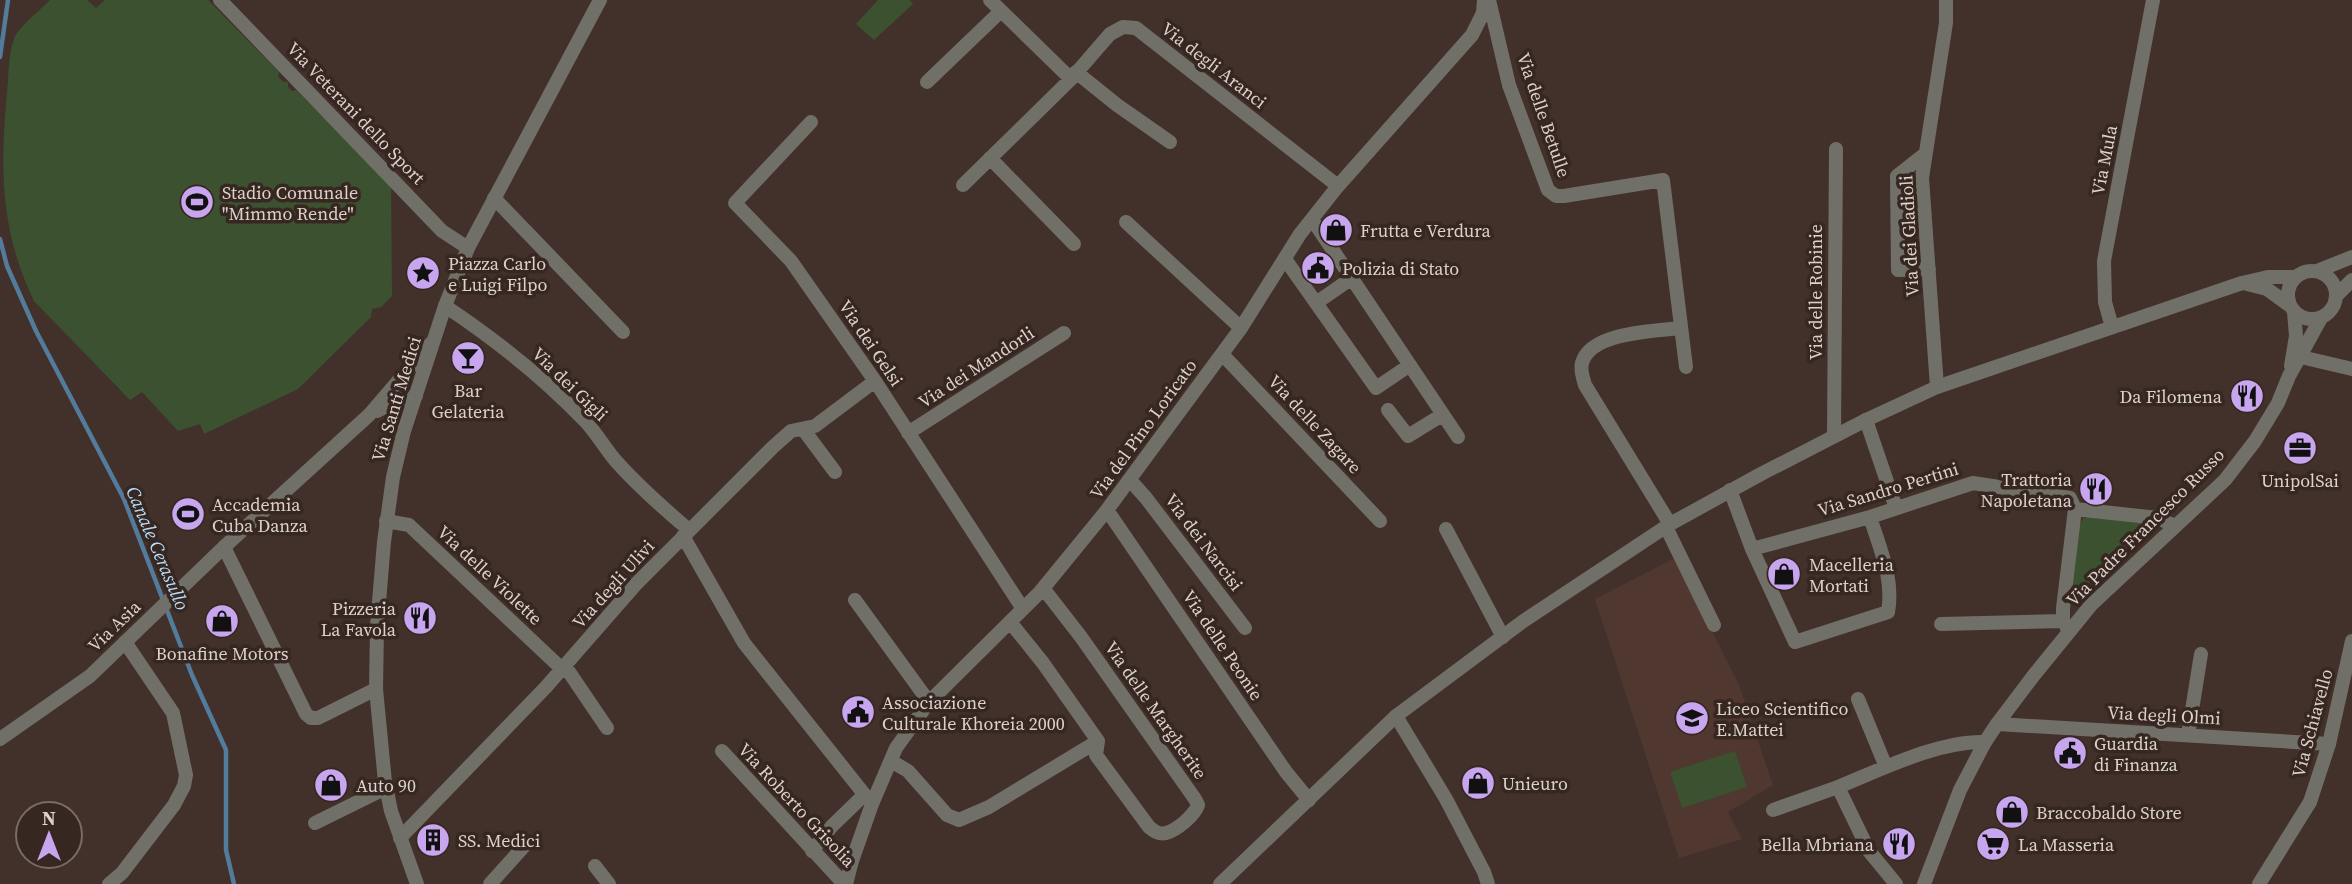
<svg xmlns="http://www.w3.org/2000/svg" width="2352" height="884" viewBox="0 0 2352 884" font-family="'Source Serif 4',serif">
<rect width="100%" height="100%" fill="#42312b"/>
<path fill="#503830" d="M1675,558L1739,685L1773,785L1728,812L1742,839L1679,858L1595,599Z"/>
<path fill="#3c512f" d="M50,0H87L96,8L105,0H208L279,72L278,77L284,82H288V87L292,91L296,90L391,186L392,296L381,307L372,309L371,317L298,389L204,434L200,424L178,431L142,392L130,400L34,301C0,231 0,168 7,92C9,75 8,54 14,39C17,28 42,9 50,0Z
M878,0H910L913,4L874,40L856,24Z
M2093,516L2153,523L2069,601L2078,529L2083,518Z
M1735,751L1747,787L1682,808L1670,772Z"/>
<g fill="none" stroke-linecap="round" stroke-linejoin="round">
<path stroke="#537b9b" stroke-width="4.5" d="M0,57L8,0
M0,239L7,266L36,331L124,499L192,675L226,750V850L234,884"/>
<path stroke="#707068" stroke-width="14" d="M220,0L442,231L468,248
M990,0L1071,79
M1489,0L1509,85L1548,190L1556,196H1564L1663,180L1686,367
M1076,72L1117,105L1170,142
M927,82L1001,11
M811,122L735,203L791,261L875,381L1023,609
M1925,154L1897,176L1898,270L1929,269
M990,158L1074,244
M963,185L1071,79L1110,34L1123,27L1136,28L1338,186
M494,198L623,332
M1312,219L1458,437
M1126,222L1241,328
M1285,259L1376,388L1410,365
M1316,303L1352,278
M445,306C496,340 544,378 586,422C597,434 605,448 615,460C638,486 663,508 689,530
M2112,327L2105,302L2104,261L2153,0
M1222,354L1380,521
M2301,357L2352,369
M1937,387L1922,178L1946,23V0
M1388,410L1408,436L1442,415
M1866,420L1896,508
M803,429L835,472
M908,433L1064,333
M1834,436L1836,149
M1130,480L1146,498L1245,628
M1730,490L1752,549L1870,517L1973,483L2070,498L2075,509
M2075,509L2158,518L2175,526
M1107,510L1286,772L1309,800
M386,521L409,525L562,669
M1670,524L1585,385C1583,378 1580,370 1582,363C1590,332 1655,331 1681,328
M1666,527L1714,625
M1446,529L1503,637
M683,536L744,643L872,804
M224,547L306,714L311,718H318L376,689
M1752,549L1795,642L1888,612C1894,579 1880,549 1870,517
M855,600L929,702
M1010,622L1043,663L1098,741L1096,755L1149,827C1154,831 1159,835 1166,833C1177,830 1194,816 1198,805L1195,799L1081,637L1043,588
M1941,624L2063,621
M2069,631L2063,621V608L2075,509
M565,666L607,728
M1858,699L1886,767
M1396,716L1446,799L1484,872L1488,884
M1997,724L2329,744
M2188,735L2201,654
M722,751L844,884
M891,761L908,771L947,815L959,820L989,807L1098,741
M1838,787C1880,770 1940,740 1985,742
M1773,810L1838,787L1869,851L1896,884
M315,823L386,788
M400,838L546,687L637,583L773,447L791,431L815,426L875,381
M812,851L832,826L864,795
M595,866L609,884
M109,884L122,873L174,805L184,786L186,775L173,713L125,642
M490,884L524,846
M846,884L852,861L872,804L896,748L929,702L1040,592L1107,510L1241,328L1300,234L1338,186L1472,35L1483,13L1484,0"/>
<path stroke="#707068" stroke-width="14" d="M2288 295a24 24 0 1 1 48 0a24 24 0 1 1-48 0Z
M2317,271L2352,257
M2247,284L2267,289L2289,305
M2336,296L2352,280
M2291,366L2296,336L2294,312
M377,411L396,401L416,396
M0,739L90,676L224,547L369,415L430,344
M417,884L391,811L385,782L376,689L377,626L384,542L393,477L404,431L445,306L468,248L600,0
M1220,884L1396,716L1522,622L1670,524L1761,474L1866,420L1937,387L2242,283L2268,277H2296
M1924,884L1960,790L1985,742L1997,724L2034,675L2091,605L2225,480L2255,441L2278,403L2289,376L2321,318
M2259,884L2310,802L2329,744L2352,641"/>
</g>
<defs>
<g id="stadium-disc" transform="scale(1.75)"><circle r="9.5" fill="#c8a6ef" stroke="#372721"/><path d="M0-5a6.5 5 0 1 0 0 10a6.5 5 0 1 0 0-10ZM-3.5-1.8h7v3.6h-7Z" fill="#111"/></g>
<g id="shop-disc" transform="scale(1.75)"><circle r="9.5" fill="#c8a6ef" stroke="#372721"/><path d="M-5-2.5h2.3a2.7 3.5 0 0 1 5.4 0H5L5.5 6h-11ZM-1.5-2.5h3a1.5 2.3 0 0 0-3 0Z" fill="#111"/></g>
<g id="civic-disc" transform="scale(1.75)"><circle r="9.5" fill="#c8a6ef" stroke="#372721"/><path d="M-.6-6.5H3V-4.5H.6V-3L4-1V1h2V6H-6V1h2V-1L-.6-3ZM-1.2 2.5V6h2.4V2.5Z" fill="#111"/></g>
<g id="sight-disc" transform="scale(1.75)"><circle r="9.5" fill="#c8a6ef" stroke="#372721"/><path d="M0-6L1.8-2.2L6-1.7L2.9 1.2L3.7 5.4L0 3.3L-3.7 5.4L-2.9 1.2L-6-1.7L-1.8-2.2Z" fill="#111"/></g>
<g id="bar-disc" transform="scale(1.75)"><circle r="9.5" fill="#c8a6ef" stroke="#372721"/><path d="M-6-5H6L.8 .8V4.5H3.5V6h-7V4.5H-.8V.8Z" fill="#111"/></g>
<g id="restaurant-disc" transform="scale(1.75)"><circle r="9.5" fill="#c8a6ef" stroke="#372721"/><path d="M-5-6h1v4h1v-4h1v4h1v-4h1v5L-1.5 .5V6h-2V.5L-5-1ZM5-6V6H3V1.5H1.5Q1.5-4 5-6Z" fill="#111"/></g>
<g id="office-disc" transform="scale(1.75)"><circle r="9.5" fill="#c8a6ef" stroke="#372721"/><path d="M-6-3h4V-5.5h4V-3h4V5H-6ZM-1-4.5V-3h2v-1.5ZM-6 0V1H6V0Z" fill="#111"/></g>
<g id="school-disc" transform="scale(1.75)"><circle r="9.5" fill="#c8a6ef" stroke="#372721"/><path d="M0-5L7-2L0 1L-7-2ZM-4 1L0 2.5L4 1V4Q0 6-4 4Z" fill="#111"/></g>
<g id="building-disc" transform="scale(1.75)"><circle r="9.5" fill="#c8a6ef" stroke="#372721"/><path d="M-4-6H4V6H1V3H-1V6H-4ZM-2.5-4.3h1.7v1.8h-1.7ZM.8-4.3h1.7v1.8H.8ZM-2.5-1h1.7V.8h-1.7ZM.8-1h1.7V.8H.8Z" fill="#111"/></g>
<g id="supermarket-disc" transform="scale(1.75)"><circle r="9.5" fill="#c8a6ef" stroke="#372721"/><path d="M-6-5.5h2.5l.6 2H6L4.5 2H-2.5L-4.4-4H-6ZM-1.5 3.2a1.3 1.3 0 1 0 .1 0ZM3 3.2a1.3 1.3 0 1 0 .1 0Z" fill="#111"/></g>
</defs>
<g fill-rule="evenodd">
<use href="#stadium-disc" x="197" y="202"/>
<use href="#shop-disc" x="1336" y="230"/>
<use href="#civic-disc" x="1318" y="268"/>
<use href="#sight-disc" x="423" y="273"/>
<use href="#bar-disc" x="468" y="358"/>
<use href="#restaurant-disc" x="2247" y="396"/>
<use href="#office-disc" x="2300" y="448"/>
<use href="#restaurant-disc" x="2096" y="489"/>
<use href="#stadium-disc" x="188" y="514"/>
<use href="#shop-disc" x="1784" y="574"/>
<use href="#restaurant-disc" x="420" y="618"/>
<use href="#shop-disc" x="222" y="621"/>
<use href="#civic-disc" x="858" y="712"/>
<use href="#school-disc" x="1692" y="718"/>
<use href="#civic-disc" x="2070" y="753"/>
<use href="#shop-disc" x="1478" y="783"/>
<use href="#shop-disc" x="331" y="785"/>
<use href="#shop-disc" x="2012" y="812"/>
<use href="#building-disc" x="433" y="840"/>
<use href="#restaurant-disc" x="1899" y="844"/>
<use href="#supermarket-disc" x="1993" y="844"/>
</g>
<g text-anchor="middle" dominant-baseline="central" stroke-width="7" stroke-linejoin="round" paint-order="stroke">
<g font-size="18" fill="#ddd1cd" stroke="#372721">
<text transform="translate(1214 65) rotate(38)">Via degli Aranci</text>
<text transform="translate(356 113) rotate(46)">Via Veterani dello Sport</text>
<text transform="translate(1544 115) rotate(71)">Via delle Betulle</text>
<text transform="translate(2104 160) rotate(-79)">Via Mula</text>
<text transform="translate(1909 236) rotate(-93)">Via dei Gladioli</text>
<text transform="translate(1815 292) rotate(-90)">Via delle Robinie</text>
<text transform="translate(871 343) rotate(56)">Via dei Gelsi</text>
<text transform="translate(976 367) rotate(-33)">Via dei Mandorli</text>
<text transform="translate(570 384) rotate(44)">Via dei Gigli</text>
<text transform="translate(396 399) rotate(-73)">Via Santi Medici</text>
<text transform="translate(1315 424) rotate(47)">Via delle Zagare</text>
<text transform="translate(1143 429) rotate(-54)">Via del Pino Loricato</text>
<text transform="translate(1888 489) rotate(-17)">Via Sandro Pertini</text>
<text transform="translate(2145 527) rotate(-45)">Via Padre Francesco Russo</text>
<text transform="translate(1204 542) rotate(53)">Via dei Narcisi</text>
<text transform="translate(490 575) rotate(43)">Via delle Violette</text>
<text transform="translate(613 584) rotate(-48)">Via degli Ulivi</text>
<text transform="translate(114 626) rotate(-44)">Via Asia</text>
<text transform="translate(1223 645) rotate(56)">Via delle Peonie</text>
<text transform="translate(1156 710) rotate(55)">Via delle Margherite</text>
<text transform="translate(2164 715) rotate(3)">Via degli Olmi</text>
<text transform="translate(2312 723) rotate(-75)">Via Schiavello</text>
<text transform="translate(797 805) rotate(47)">Via Roberto Grisolia</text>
</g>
<g font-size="18" fill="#ddd1cd" stroke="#372721" text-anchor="start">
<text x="222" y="192">Stadio Comunale<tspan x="222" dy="21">"Mimmo Rende"</tspan></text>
<text x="1360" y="230">Frutta e Verdura</text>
<text x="448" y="263">Piazza Carlo<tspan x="448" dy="21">e Luigi Filpo</tspan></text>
<text x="1342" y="268">Polizia di Stato</text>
<text x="468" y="390" text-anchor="middle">Bar<tspan x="468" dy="21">Gelateria</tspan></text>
<text x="2222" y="396" text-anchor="end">Da Filomena</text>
<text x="2072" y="479" text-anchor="end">Trattoria<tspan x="2072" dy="21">Napoletana</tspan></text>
<text x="2300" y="480" text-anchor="middle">UnipolSai</text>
<text x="212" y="504">Accademia<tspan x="212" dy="21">Cuba Danza</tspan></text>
<text x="1809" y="564">Macelleria<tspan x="1809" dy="21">Mortati</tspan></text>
<text x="396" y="608" text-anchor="end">Pizzeria<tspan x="396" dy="21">La Favola</tspan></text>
<text x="222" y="653" text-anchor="middle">Bonafine Motors</text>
<text x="882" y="702">Associazione<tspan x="882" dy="21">Culturale Khoreia 2000</tspan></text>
<text x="1716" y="708">Liceo Scientifico<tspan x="1716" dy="21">E.Mattei</tspan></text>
<text x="2094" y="743">Guardia<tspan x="2094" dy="21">di Finanza</tspan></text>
<text x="1502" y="783">Unieuro</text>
<text x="356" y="785">Auto 90</text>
<text x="2036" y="812">Braccobaldo Store</text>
<text x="458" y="840">SS. Medici</text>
<text x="1874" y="844" text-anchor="end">Bella Mbriana</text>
<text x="2018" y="844">La Masseria</text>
</g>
<g font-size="19" font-style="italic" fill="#b7dcfb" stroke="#372721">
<text transform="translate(158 548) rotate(67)">Canale Cerasullo</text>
</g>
</g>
<g transform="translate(49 835)"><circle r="33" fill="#372721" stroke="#796b66" stroke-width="2"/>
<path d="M0-5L12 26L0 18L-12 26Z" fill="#c8a6ef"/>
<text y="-10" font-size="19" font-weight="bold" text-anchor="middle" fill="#ddd1cd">N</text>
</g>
</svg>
